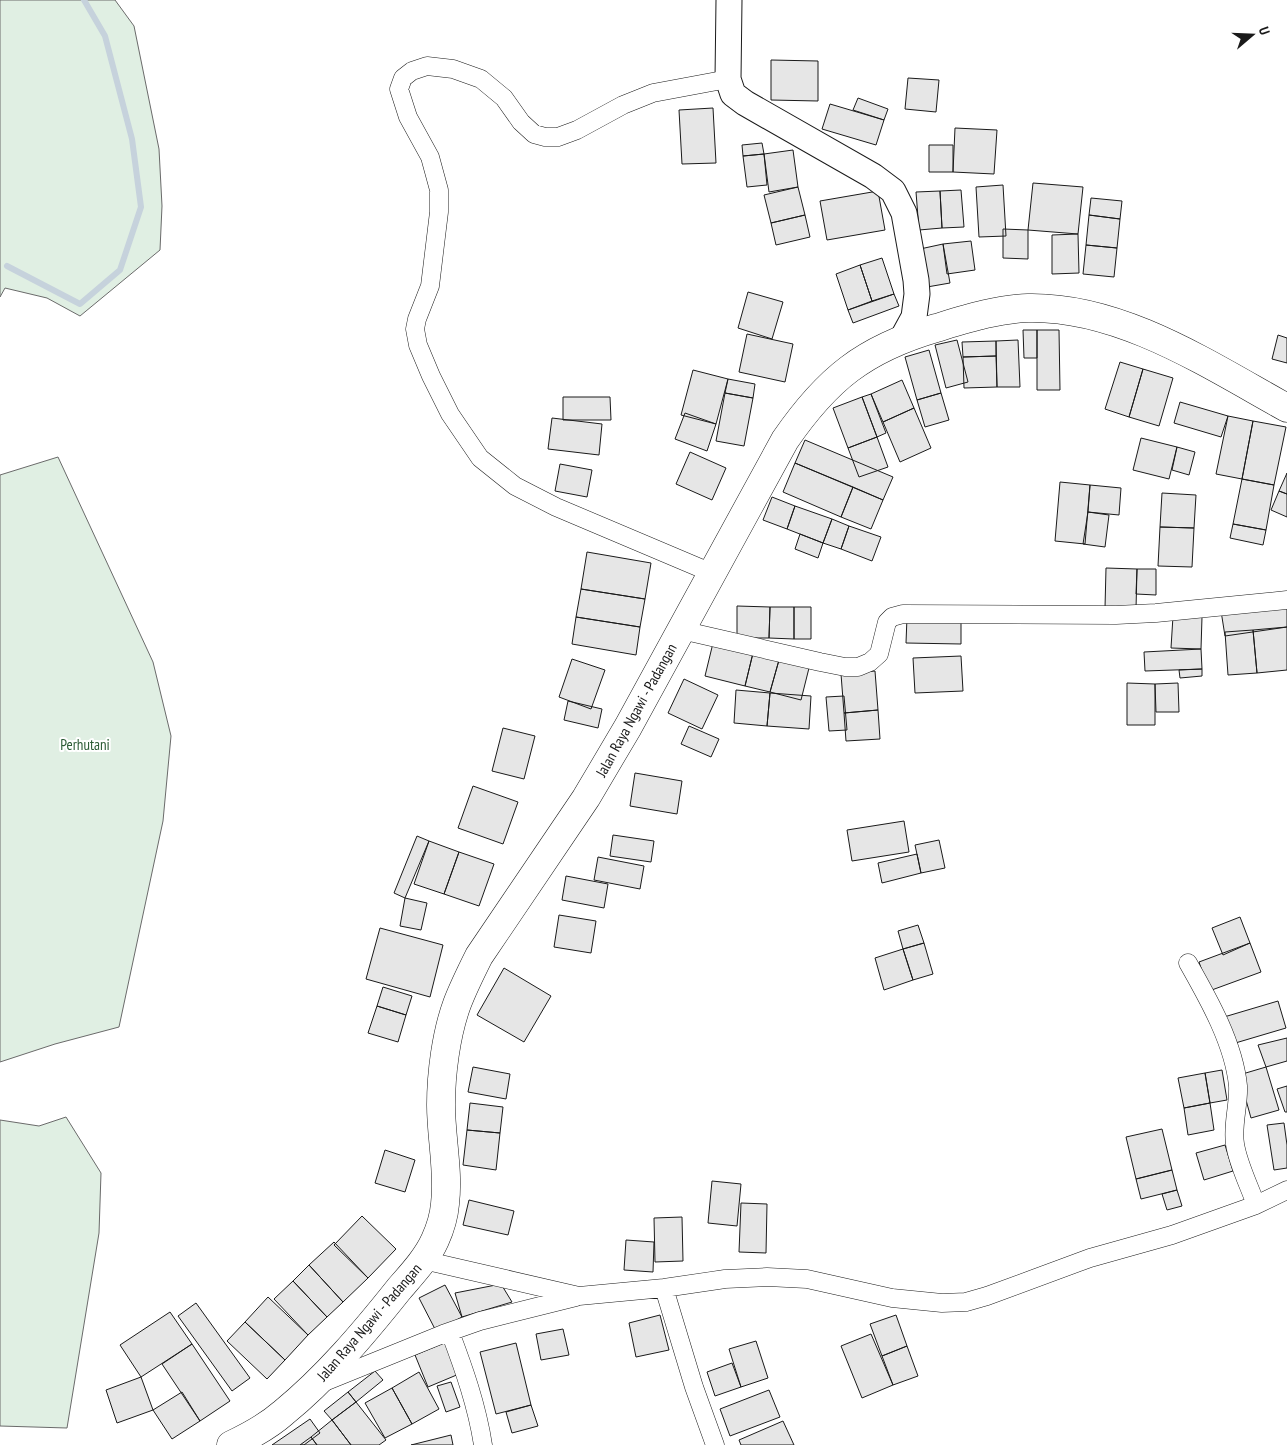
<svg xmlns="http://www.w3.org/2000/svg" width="1287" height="1445" viewBox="0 0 1287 1445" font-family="'PT Sans Narrow',sans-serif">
<rect width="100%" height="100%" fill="#fff"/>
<path fill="#e0efe3" stroke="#6a6a6a" d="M0,0H115L134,26L159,149L162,206L160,250L80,316L47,298L5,288L0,297Z
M58,457L153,662L171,736L163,821L119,1027L55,1044L0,1062V475Z
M66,1117L101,1173L99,1233L67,1428L0,1426V1120L39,1126Z"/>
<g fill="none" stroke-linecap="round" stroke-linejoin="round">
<path stroke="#c6d2dc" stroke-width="6" d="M7,266L80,304L120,270L141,207L132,139L105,36L84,0"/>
</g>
<path fill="#e6e6e6" stroke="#1a1a1a" d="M771,60L818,61V101L771,100Z
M908,78L939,80L936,112L905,109Z
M858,98L888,109L884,120L853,110Z
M830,104L884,120L876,145L822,129Z
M713,108L716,163L682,164L679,110Z
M955,128L997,130L994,174L953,172Z
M762,143L764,154L743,156L742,145Z
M929,145H953V172H929Z
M793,150L798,187L769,192L764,154Z
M764,154L767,185L747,187L743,156Z
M1033,183L1083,187L1078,234L1028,230Z
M1003,185L1006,236L979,237L976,187Z
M798,187L805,215L771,223L764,195Z
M961,190L964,227L942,228L940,191Z
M878,191L885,230L827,240L820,201Z
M940,191L942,228L919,230L916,192Z
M1091,198L1122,201L1120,219L1089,215Z
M805,215L810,237L776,245L771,223Z
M1089,215L1120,219L1117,248L1086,245Z
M1003,229L1028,230V259L1003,258Z
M1078,234L1079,273L1052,274V235Z
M971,241L975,270L947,274L943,244Z
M943,244L950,283L927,287L920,249Z
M1086,245L1117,248L1114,277L1083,274Z
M882,258L894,294L872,301L860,265Z
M860,265L872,301L848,310L836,274Z
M748,292L783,302L772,339L738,328Z
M894,294L899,306L853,323L848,310Z
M1023,330H1037V358H1024Z
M1037,330H1059L1060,390H1037Z
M747,334L793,344L785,382L739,372Z
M1278,335L1287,338V363L1272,359Z
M957,340L968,382L946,388L935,345Z
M1018,340L1020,387H997L996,341Z
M996,341V356L963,357L962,342Z
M929,350L941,393L917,400L905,357Z
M996,356L997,387L964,388L963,357Z
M1120,362L1143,369L1129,417L1105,409Z
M1143,369L1173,378L1159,426L1129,417Z
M693,370L728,379L716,424L681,415Z
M728,379L755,384L753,398L725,393Z
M902,380L914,408L883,422L871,394Z
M725,393L753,398L744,446L716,441Z
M941,393L949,420L925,427L917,400Z
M871,394L886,433L877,437L862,397Z
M563,397H610L611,420H563Z
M862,397L877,437L848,448L833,408Z
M1180,402L1228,416L1221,437L1174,423Z
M914,408L931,448L900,462L883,422Z
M685,413L716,424L707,451L675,439Z
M1228,416L1253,421L1242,479L1216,474Z
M552,418L602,424L599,455L548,449Z
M1253,421L1286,427L1274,485L1242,479Z
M877,437L888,467L859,477L848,448Z
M1141,438L1177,447L1169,479L1133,470Z
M805,440L893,477L883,500L795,463Z
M1177,447L1195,452L1189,475L1172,470Z
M690,452L726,468L712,500L676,484Z
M795,463L853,487L841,517L783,492Z
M560,464L592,470L587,497L555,491Z
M1287,473V494L1279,491Z
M1242,479L1274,485L1266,530L1233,524Z
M1060,482L1090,485L1085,544L1055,541Z
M1090,485L1121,488L1119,515L1088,512Z
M853,487L883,500L871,529L841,517Z
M1279,491L1287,494V517L1271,510Z
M1162,493L1196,495L1194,528L1160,527Z
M772,497L795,506L787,529L763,520Z
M795,506L832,519L823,543L787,529Z
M1088,512L1109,515L1105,547L1083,544Z
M832,519L849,526L841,549L823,543Z
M1233,524L1266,530L1263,545L1230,538Z
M849,526L881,537L872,561L841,549Z
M1160,527L1194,528L1192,567L1158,566Z
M800,534L823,543L818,558L795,549Z
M587,552L651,563L645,599L581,589Z
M1106,568L1137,569L1136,609L1105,608Z
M1137,569H1156V595L1136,594Z
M581,589L645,599L640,627L576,617Z
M1287,604V627L1225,636L1221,611Z
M737,606L770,607L769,638H737Z
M770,607H794V639L769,638Z
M794,607H811V639H794Z
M1173,616L1202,617L1201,649L1171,648Z
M576,617L640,627L636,655L572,644Z
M907,617L961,619V644L906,643Z
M1287,627V670L1257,673L1253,630Z
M1253,630L1257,673L1228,675L1225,632Z
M713,643L753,653L745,686L705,676Z
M1201,649L1202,669L1145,671L1144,652Z
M753,653L779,660L770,692L745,686Z
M961,656L963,691L915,693L913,658Z
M572,659L605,670L591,709L559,697Z
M779,660L809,668L801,700L770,692Z
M1202,669V676L1180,678L1179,670Z
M875,671L878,710L844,713L841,674Z
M684,679L718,695L702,729L668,713Z
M1127,683L1155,684V725H1127Z
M1178,683L1179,712H1156L1155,684Z
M736,690L770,693L767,726L734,723Z
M770,693L811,696L809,729L767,726Z
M844,696L847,730L829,731L826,697Z
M568,701L602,709L598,728L564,720Z
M878,710L880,739L846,741L844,713Z
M689,726L719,739L711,757L681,744Z
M503,728L535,736L524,779L492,771Z
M635,773L682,781L677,814L630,806Z
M473,786L518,802L503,844L458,828Z
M904,821L909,852L852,861L847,830Z
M613,835L654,841L651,862L610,856Z
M417,836L429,841L405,898L394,893Z
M939,840L945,868L921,873L915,845Z
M429,841L459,852L444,894L414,884Z
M459,852L494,864L479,906L444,894Z
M917,854L921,873L882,883L878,863Z
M598,857L644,866L640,889L594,880Z
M566,876L608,884L604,908L562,900Z
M405,898L427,903L421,930L400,926Z
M559,915L596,921L591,953L554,947Z
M1240,917L1250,943L1223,955L1212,928Z
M918,925L924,943L903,949L898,931Z
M380,928L443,945L430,997L366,979Z
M924,943L933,974L913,980L903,949Z
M1250,943L1261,972L1209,991L1199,962Z
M903,949L913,980L884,990L875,958Z
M504,968L551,996L524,1042L477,1015Z
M383,987L412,996L406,1015L377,1006Z
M1278,1001L1286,1028L1232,1044L1224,1017Z
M377,1006L406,1015L398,1042L368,1033Z
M1287,1038V1061L1266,1067L1258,1045Z
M473,1067L510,1074L506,1099L468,1092Z
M1266,1067L1279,1110L1251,1118L1239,1075Z
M1222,1070L1227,1100L1210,1103L1205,1073Z
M1205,1073L1210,1103L1184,1108L1178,1078Z
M1287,1086V1112H1285L1277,1089Z
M470,1103L503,1107L500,1133L467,1130Z
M1210,1103L1214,1130L1188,1135L1184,1108Z
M1284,1123L1287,1145V1168L1274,1170L1267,1125Z
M1162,1129L1172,1170L1136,1179L1126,1137Z
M467,1130L500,1133L496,1170L463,1165Z
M1225,1145L1233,1171L1204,1180L1196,1153Z
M385,1150L415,1160L405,1192L375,1183Z
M1172,1170L1177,1190L1141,1199L1136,1179Z
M712,1181L741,1184L737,1226L708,1223Z
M1177,1190L1182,1206L1167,1210L1162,1194Z
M469,1200L514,1211L508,1235L463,1225Z
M741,1203L767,1204L766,1253L739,1252Z
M362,1216L396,1249L368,1278L334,1245Z
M682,1217L683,1261L655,1262L654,1218Z
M626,1240L654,1242L653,1272L624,1270Z
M334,1242L368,1278L343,1302L309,1265Z
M309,1265L343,1302L327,1317L293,1281Z
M293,1281L327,1317L308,1335L274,1299Z
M501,1284L512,1302L462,1317L455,1293Z
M445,1285L462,1317L436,1331L419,1298Z
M268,1297L308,1335L285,1360L245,1322Z
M196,1303L250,1378L232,1391L178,1316Z
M170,1312L192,1344L141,1377L120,1345Z
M660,1315L669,1350L636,1357L629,1323Z
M896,1315L907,1346L882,1356L870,1324Z
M245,1322L285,1360L267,1379L227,1341Z
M563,1329L569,1355L541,1360L536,1334Z
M871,1334L893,1385L862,1398L841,1346Z
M756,1341L768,1378L741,1387L729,1349Z
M446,1342L459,1374L428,1387L415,1355Z
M516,1343L531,1405L496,1414L480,1352Z
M192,1344L230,1401L200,1421L162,1364Z
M907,1346L918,1376L893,1385L882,1356Z
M732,1363L741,1387L715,1396L707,1372Z
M375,1371L383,1380L356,1402L348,1392Z
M419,1372L439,1409L412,1424L392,1388Z
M141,1377L153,1410L117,1423L106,1390Z
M451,1382L460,1407L446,1412L437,1386Z
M392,1388L412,1424L385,1438L365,1403Z
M769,1390L780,1417L730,1436L720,1409Z
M182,1392L200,1421L172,1439L153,1410Z
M348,1392L356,1402L332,1420L324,1411Z
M356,1402L386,1440L379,1445H351L332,1420Z
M531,1405L538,1426L512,1433L506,1412Z
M310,1419L320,1433L304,1445H272Z
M332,1420L351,1445H317L311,1437Z
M783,1421L794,1445H741L739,1440Z
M451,1435L453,1445H411Z
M311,1437L317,1445H300Z"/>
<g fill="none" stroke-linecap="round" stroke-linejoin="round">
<g stroke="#1a1a1a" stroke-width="19">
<path id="street" d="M712,573L556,507L515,486L480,458L450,414L431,376L418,345L415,329L417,319L430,286L439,212V190L430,157L408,117L399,89L403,78L412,71L427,66L453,69L481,79L504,98L521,122L534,134L545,137H558L577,130L623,105L653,93L728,79
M681,630L820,662L845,667H858L870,662L879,654L887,622L892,617L903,614L1116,615L1156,613L1287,600
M1188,963C1209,1000 1234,1044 1238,1086C1239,1105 1232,1125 1235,1144C1238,1164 1249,1185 1256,1205
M423,1260L579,1296L664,1288L725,1279L767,1277L807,1279L892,1298L942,1303L966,1302L987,1296L1090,1258L1172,1235L1256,1205L1287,1190
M664,1288L694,1387L715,1445
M450,1332C464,1369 477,1406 483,1445
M322,1383L443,1334L480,1321L576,1297"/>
</g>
<g stroke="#1a1a1a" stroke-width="27">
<path id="secondary" d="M729,0L728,79L733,94L745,103L873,176L893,191L904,213L916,280L917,294L914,317L902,339"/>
</g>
<g stroke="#1a1a1a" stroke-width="29">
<path id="highway" d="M231,1445C250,1436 267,1427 283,1413C326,1378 364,1333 399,1289C412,1274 427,1258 435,1240C440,1229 444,1216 445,1204C449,1171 441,1138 441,1105C441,1074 446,1034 457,1004C463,988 471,972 479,956L586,798L628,727L785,440C827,379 864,349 936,328C966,319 997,309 1028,308C1121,306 1209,365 1287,408"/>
</g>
<use href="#street" stroke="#fff" stroke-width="18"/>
<use href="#secondary" stroke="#fff" stroke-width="25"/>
<use href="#highway" stroke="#fff" stroke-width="28"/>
</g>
<g text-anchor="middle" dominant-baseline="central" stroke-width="4" stroke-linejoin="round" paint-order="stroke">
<g font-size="15" fill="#1a1a1a" stroke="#fff">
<text transform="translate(636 710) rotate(-61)">Jalan Raya Ngawi - Padangan</text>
<text transform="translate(369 1322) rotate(-49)">Jalan Raya Ngawi - Padangan</text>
</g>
<g font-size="15" fill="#2b5a34" stroke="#fff">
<text x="85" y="744">Perhutani</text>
</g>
</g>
<g transform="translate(1252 35) rotate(71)" stroke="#ffffff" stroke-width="4" paint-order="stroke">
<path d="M0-4L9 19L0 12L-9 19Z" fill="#1a1a1a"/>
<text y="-8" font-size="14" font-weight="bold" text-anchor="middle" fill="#1a1a1a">U</text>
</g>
</svg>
